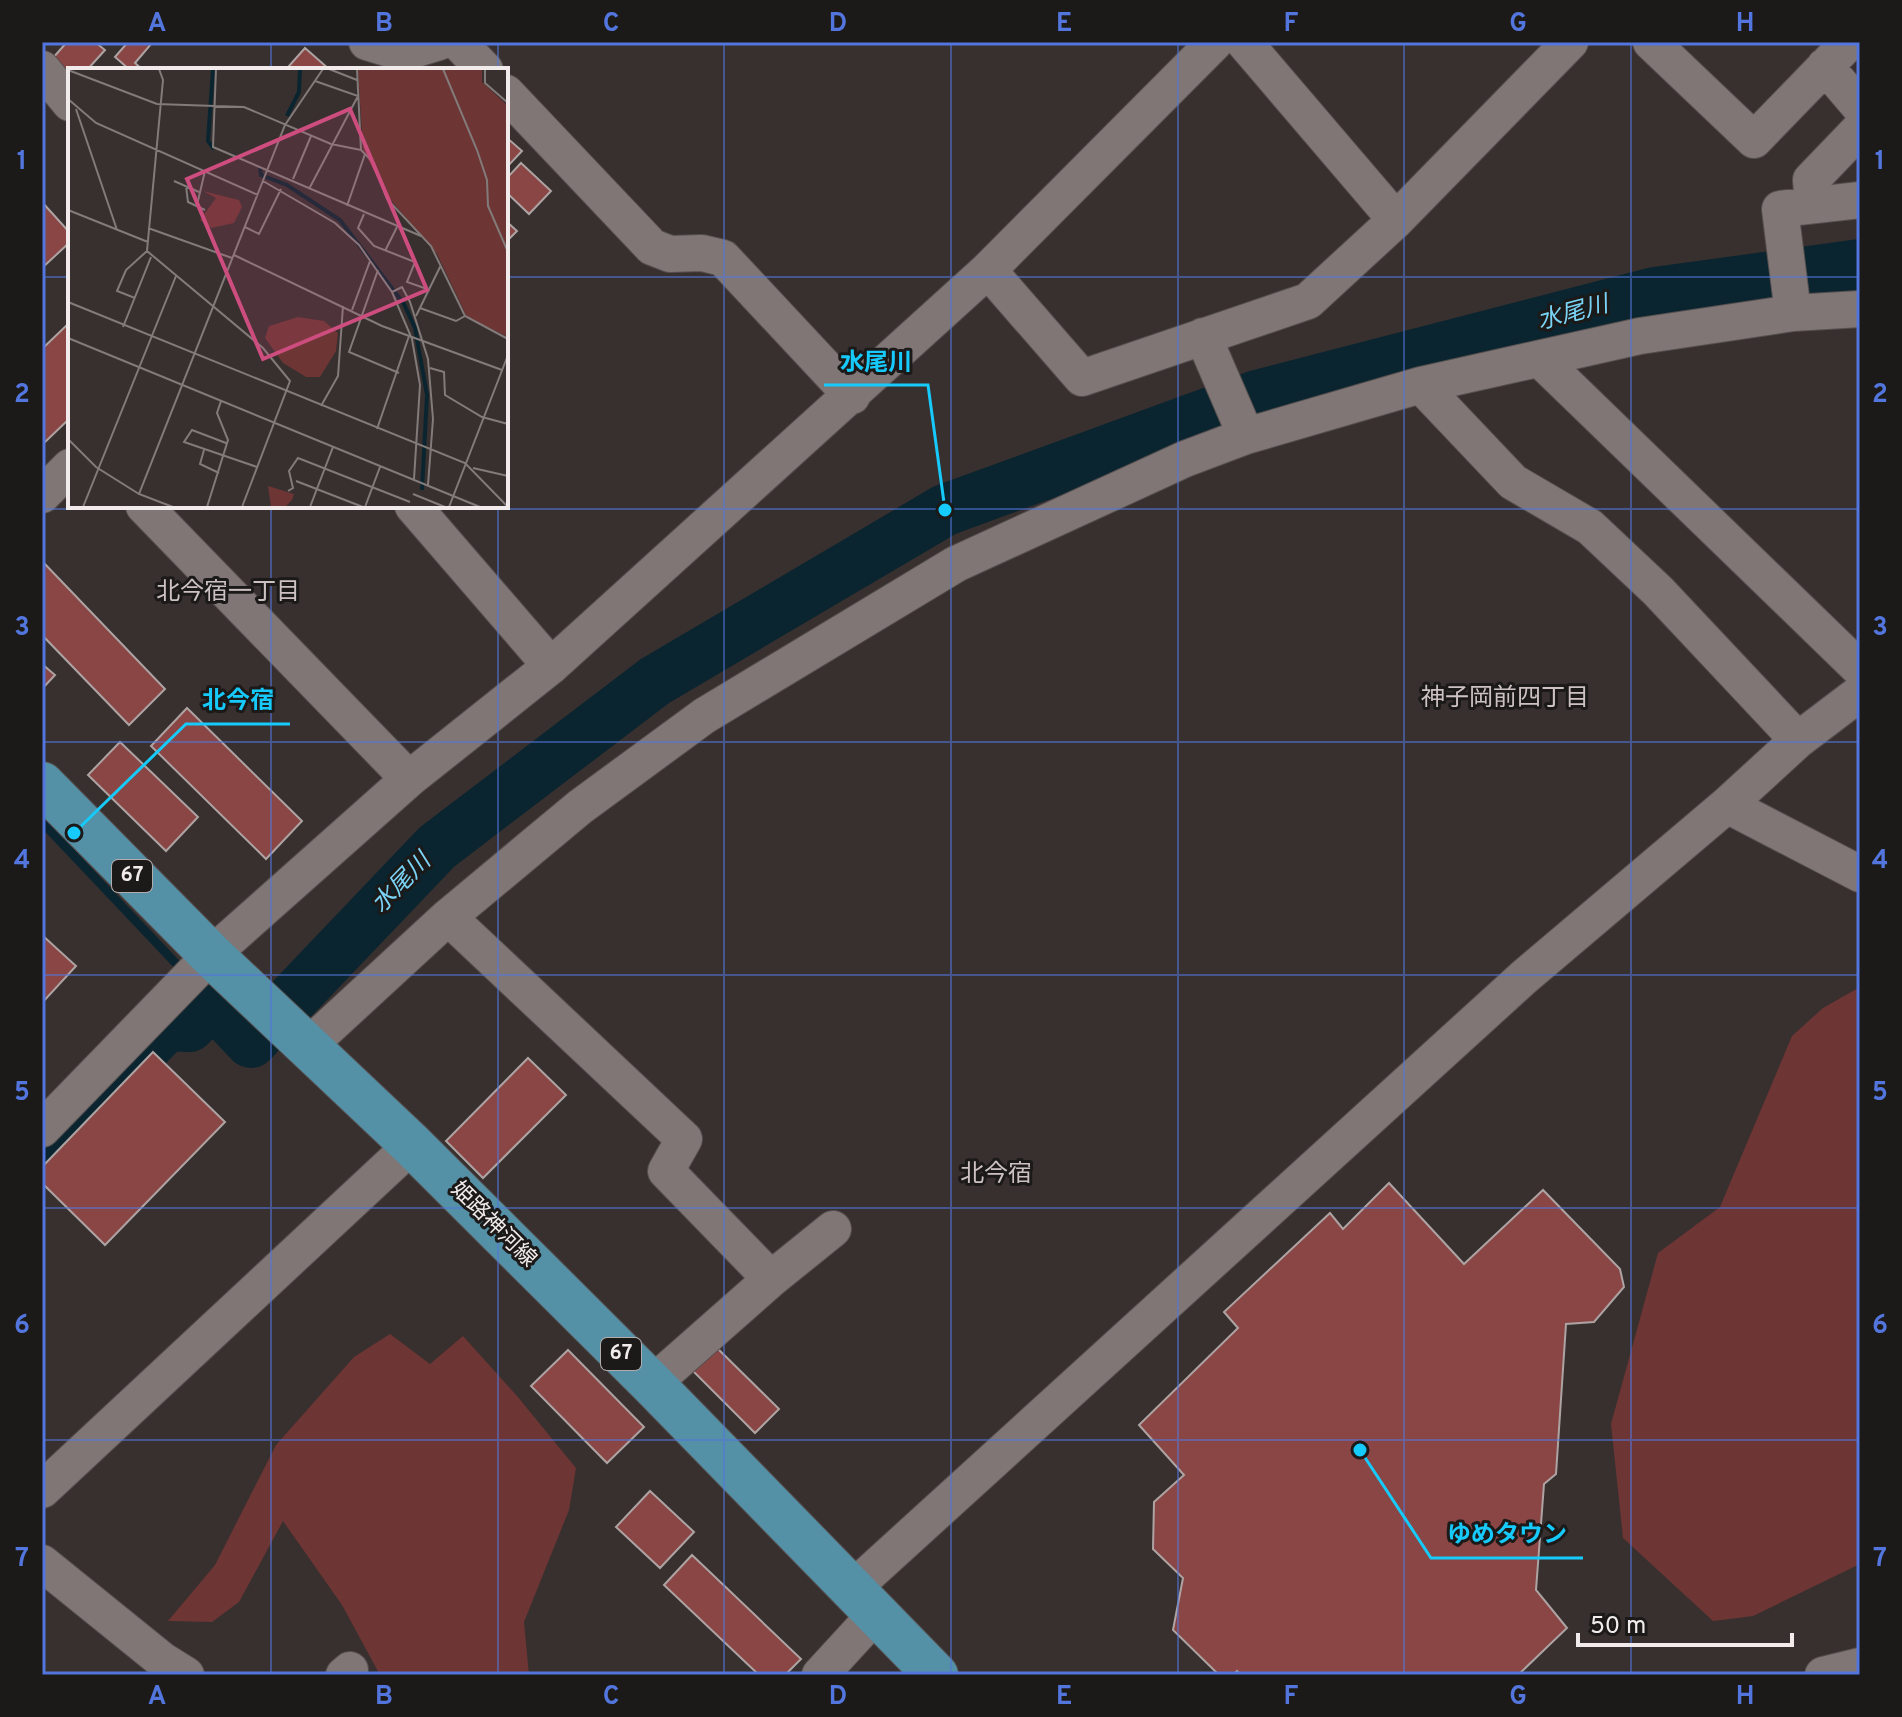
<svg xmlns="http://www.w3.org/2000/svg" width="1902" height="1717" viewBox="0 0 1902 1717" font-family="Overpass,'Noto Sans JP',sans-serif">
<rect width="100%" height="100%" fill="#38302f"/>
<path fill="#6d3534" d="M1860,987V1564L1753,1616L1713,1621L1623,1538L1611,1424L1658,1253L1720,1207L1792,1036L1823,1008Z
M390,1334L430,1364L463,1336L517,1396L576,1468L569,1510L524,1622L529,1675H380L342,1605L283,1521L239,1602L212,1622L168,1621L215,1565L276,1445L354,1357Z"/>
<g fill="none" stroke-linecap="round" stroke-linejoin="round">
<path stroke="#0a252f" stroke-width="9" d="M42,822L185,973
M196,984L213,1002"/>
<path stroke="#0a252f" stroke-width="52" d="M42,1152L167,1025L189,1026L213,1002L251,1042L437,847L655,681L945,510L1257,396L1655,293L1860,265"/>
</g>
<path fill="#8a4645" stroke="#ada3a3" stroke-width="2" d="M67,42H95L105,50L87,70H70V74L52,59Z
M128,42L152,43L135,63L143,70H130L115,57Z
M305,48L330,70H293L289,66Z
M506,137L522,151L506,168Z
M521,163L551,191L529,214L506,192V179Z
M42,202L70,233V242L42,268Z
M506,221L517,231L506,242Z
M70,322V418L42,445V349Z
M42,561L165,689L129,725L42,635Z
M42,664L55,675L42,689Z
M187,708L302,821L266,859L151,746Z
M120,742L198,817L166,851L88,775Z
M42,935L76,966L42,1003Z
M153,1052L225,1122L105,1245L42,1183V1167Z
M528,1058L566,1095L483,1178L446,1141Z
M1389,1183L1464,1264L1543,1190L1620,1269L1624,1287L1594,1322L1566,1324L1556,1474L1544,1484L1536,1590L1567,1628L1518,1675H1241L1237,1671L1233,1675H1219L1173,1630L1183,1578L1153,1549L1154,1502L1184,1475L1139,1425L1238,1328L1224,1312L1330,1213L1343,1229Z
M712,1343L779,1409L755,1433L689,1367Z
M568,1350L644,1427L607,1463L531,1386Z
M650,1491L694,1532L660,1568L616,1527Z
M692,1555L801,1659L785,1675H759L664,1585Z"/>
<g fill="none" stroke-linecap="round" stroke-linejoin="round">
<g stroke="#564f4f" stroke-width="38">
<path id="minor" d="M367,42L403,53L439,42
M458,42L485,70
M1244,42L1396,220
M1651,42L1754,140L1849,42
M1825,66L1860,107
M42,69L70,103
M506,93L652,247L670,254L702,253L723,258L852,396
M1813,204L1811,180L1860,129
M988,270L1082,378L1308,301L1396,220L1570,42
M1793,313L1780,209L1860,200
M1203,336L1246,436
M1540,359L1860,669
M1421,385L1513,482L1590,527L1658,591L1798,740
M42,495L70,467
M144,506L409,779
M413,506L551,666
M1727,805L1860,874
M448,917L684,1139L666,1171L771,1279L652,1384
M308,1046L448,917L580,807L704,716L956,564L1185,459L1246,436L1421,385L1640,336L1793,313L1860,309
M42,1129L211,955L409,779L551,666L988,270L1215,42
M771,1279L833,1229
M42,1490L412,1145
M42,1563L162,1660L186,1675
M852,1589L1523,978L1727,805L1798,740L1860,693
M344,1675L350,1670
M820,1675L876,1614
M1823,1675L1860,1666"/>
</g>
<g stroke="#564f4f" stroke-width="46">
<path id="major" d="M42,784L211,955L412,1145L652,1384L936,1675"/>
</g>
<use href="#minor" stroke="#7f7675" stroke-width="36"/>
<use href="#major" stroke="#5490a6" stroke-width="44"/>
</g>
<path fill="none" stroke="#5276dd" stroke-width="2" stroke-opacity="0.55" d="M271,42V70M498,42V70M724,42V1675M951,42V1675M1178,42V1675M1404,42V1675M1631,42V1675M42,277H70M506,277H1860M271,506V1675M498,506V1675M42,509H1860M42,742H1860M42,975H1860M42,1208H1860M42,1440H1860"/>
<g text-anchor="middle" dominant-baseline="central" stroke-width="6" stroke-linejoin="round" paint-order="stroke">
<g fill="#1c1919" stroke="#b1adac" stroke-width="2">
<rect x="112" y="860" width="40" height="32" rx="6"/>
<rect x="601" y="1338" width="40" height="32" rx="6"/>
</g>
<g font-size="20" font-weight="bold" fill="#f1eceb">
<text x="132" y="876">67</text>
<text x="621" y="1354">67</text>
</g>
<g font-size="22" fill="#f1eceb" stroke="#1c1919">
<text transform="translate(493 1225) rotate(45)">姫路神河線</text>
</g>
<g font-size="24" font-style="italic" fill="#7ad4f6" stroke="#1c1919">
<text transform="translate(1573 314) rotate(-15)">水尾川</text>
<text transform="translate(402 884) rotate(-46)">水尾川</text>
</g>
<g font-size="24" fill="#ccc2c1" stroke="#1c1919">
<text x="228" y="593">北今宿一丁目</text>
<text x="1505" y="699">神子岡前四丁目</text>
<text x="996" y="1175">北今宿</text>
</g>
</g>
<g transform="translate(68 68)">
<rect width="440" height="440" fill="#38302f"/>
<path d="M290,1H414V14L440,38V269L399,249L369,186L320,129L295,82ZM135,123L171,132L174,139L166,155L143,160L132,152L148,130ZM230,249L256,253L270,265L268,283L252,309H238L215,295L197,270L201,258ZM200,418L226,426L224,432L217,439H203Z" fill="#6d3534"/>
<path fill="none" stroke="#0a252f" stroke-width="4" d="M145,1L140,73L146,81M219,48L231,24L232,1M192,100L193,107L219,117L272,152L336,236L347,260L359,327L354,422"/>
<path fill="none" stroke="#827b7a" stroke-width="2" d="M91,1L95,12L79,183L195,280L222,313L174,439M148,1L145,79L353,168M261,1L289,12M289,1L293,82L306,95L319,131L363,178L397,248L440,271M375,1L409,82L419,112L420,138L440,184M417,1V15L440,35M0,2L89,36L176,39L263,76L293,82M0,31L28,55L190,127M8,41L49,162M225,111L243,68M106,113L131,124M195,113L267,155L291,177L324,224L344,271L352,317L346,411M118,118L120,134L137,142M241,121L290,28L247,13M129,137L137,103M279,138L297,86M0,142L80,174M296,146L290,160L306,178L347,194L339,214L359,221M177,159L191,166L213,121M80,160L164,190M317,183L329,159M166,187L314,258L434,302M310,202L281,284L331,305M324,224L334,219L342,234L360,291L365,351L360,417M67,230L49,223L58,202L79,183M0,234L397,395L440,439M352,240L388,253L397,248M284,242L302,193M348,248L373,197M55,259L83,189M0,270L412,439M362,300L376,304L377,327L414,349L440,356M253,338L270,308L275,238M309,361L341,268M0,371L28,399L71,426M158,375L124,362L116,374L189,399M136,382L132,396L151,405M405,400L440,408M228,413L295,439M220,423L225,420L221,403L230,390L342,434M345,426L377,439M15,439L108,208M105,439L71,426L217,57L255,1M139,439L160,372L149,345L153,333M242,439L265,379M297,439L312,399M381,439L440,287"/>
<path fill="#ce4d7f" fill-opacity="0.15" stroke="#ce4d7f" stroke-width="4" d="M282,41L359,222L195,291L119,111Z"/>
<rect width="440" height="440" fill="none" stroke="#f1eceb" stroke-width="4"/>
</g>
<path fill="none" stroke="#16cafb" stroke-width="3" d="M945 510L928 385H824M74 833L186 724H290M1360 1450L1431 1558H1583"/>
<g fill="#16cafb" stroke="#1c1919" stroke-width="3">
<circle cx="945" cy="510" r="8"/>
<circle cx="74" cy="833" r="8"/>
<circle cx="1360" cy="1450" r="8"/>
</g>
<g font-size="24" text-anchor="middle" font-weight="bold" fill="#16cafb" stroke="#1c1919" stroke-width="6" stroke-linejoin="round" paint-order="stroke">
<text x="876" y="370">水尾川</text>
<text x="238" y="708">北今宿</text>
<text x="1507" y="1542">ゆめタウン</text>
</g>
<rect width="1902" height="1717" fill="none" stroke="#1c1919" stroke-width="88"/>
<path d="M1578 1633v12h214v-12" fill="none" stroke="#f1eceb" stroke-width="4"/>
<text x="1590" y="1633" font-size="24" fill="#f1eceb" stroke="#1c1919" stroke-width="6" paint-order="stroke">50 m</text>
<rect x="44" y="44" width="1814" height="1629" fill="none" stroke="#5276dd" stroke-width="3"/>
<g font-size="26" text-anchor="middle" font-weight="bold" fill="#5276dd">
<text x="157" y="31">A</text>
<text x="384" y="31">B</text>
<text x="611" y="31">C</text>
<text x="838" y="31">D</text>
<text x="1064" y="31">E</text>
<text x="1291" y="31">F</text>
<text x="1518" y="31">G</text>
<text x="1745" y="31">H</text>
<text x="22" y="169">1</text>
<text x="1880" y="169">1</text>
<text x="22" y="402">2</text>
<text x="1880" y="402">2</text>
<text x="22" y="635">3</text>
<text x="1880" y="635">3</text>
<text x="22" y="868">4</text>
<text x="1880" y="868">4</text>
<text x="22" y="1100">5</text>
<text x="1880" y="1100">5</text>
<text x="22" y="1333">6</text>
<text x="1880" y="1333">6</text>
<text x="22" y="1566">7</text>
<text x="1880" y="1566">7</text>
<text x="157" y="1704">A</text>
<text x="384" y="1704">B</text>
<text x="611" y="1704">C</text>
<text x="838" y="1704">D</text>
<text x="1064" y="1704">E</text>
<text x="1291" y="1704">F</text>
<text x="1518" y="1704">G</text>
<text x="1745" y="1704">H</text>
</g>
</svg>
